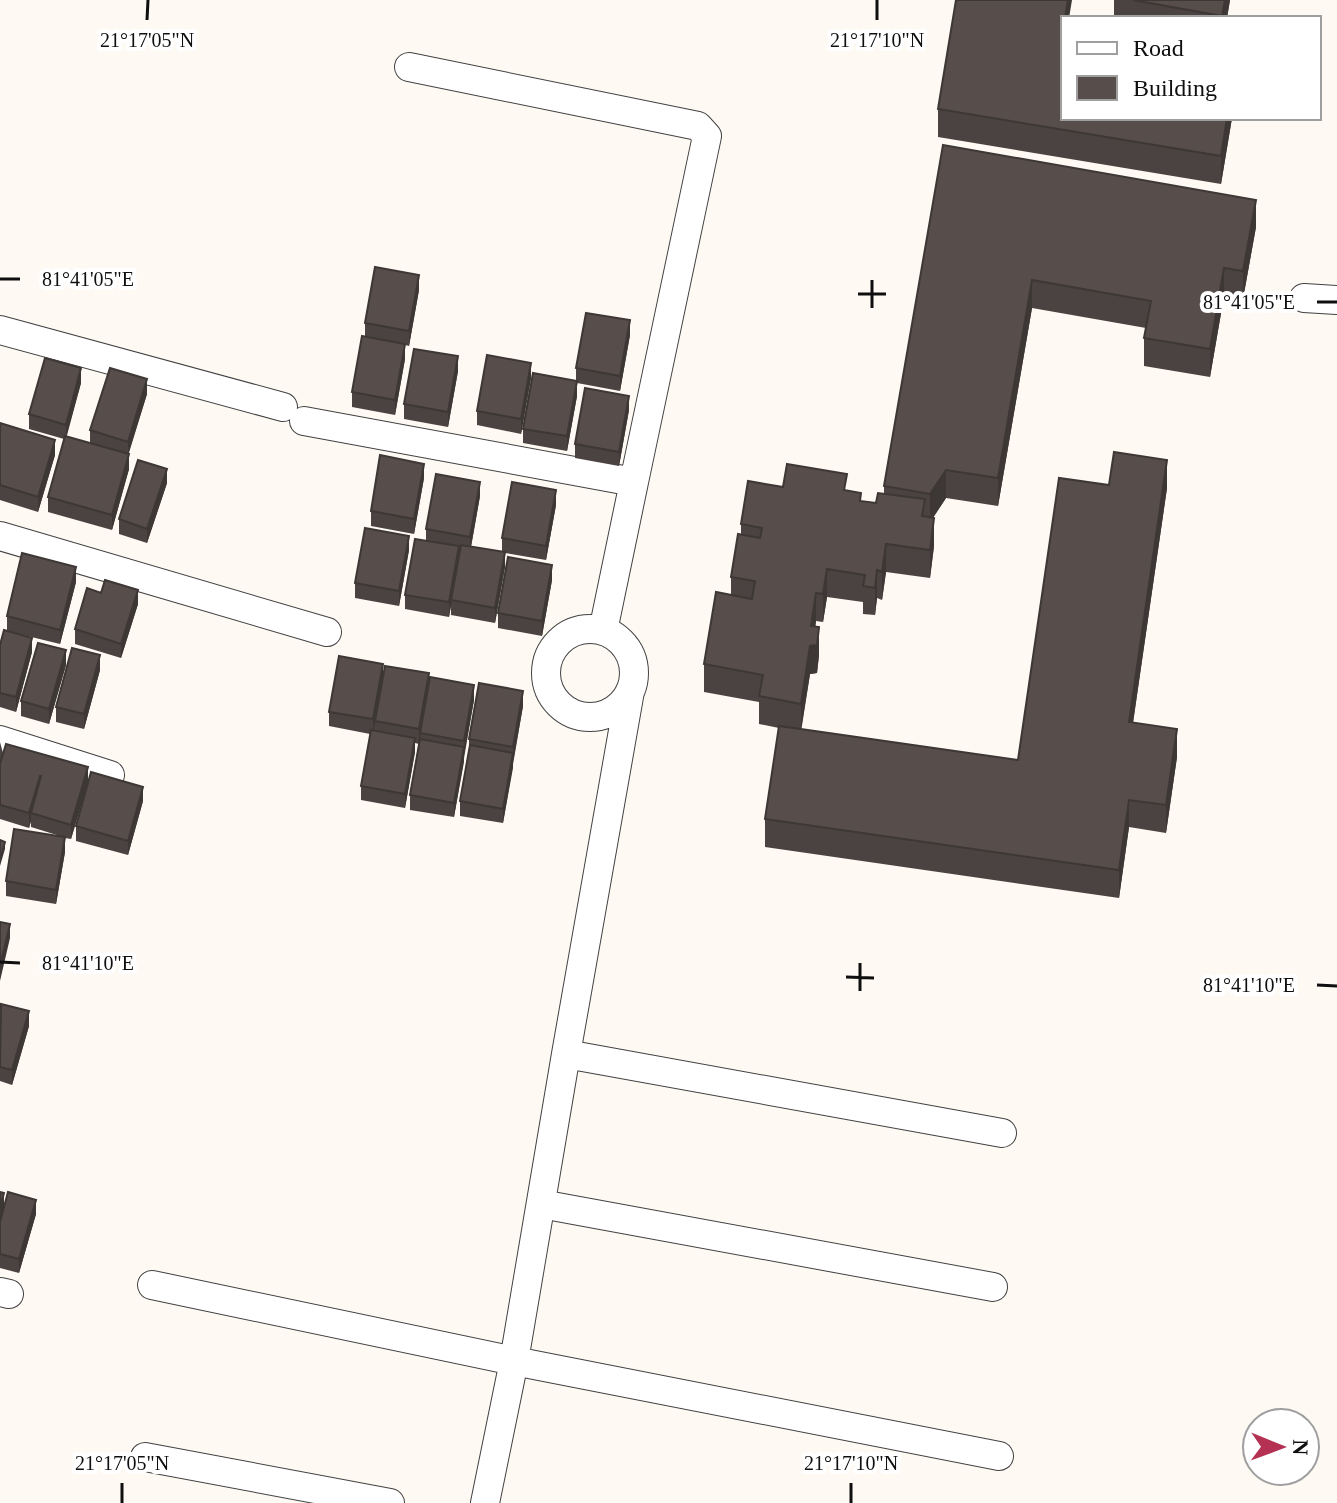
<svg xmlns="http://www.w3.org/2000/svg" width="1337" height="1503" viewBox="0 0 1337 1503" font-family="'Times New Roman',serif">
<rect width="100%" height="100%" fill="#fef9f2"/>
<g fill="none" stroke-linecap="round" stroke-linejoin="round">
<g stroke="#424242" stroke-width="30">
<path id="street" d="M409,67L698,126L707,136L634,482
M1304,298L1337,300
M0,330L283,407
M304,421L634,482L603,631
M0,536L327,632
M546 673a44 44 0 1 1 88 0a44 44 0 1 1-88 0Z
M0,740L110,775
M566,1054L1002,1133
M541,1204L993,1287
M152,1285L514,1361L999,1456
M0,1292L9,1294
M145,1457L390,1503
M485,1503L514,1361L566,1054L630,691"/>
</g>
<use href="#street" stroke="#fff" stroke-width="28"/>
</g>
<path fill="#4b4341" d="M1114,0H1230L1227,18H1114Z
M1063,18V118H1232L1221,184L938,137V109Z
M943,145L1256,227L1243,299L1224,296L1210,377L1144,366V338L1146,328L1032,308L998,506L946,498L933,518L934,546L930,578L886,572L882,600L877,598L875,615L863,614V602L827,597L823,622L816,621L815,627L819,655L817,673L810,674L801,729L1018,760L1109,485L1167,488L1133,723L1177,757L1166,833L1129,827L1119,898L765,847V819L779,728L759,724V702L704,692V664L731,595V577L741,534V524L783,487L847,490L861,501L876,503L884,494V486Z
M419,290L409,346L405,345V359L395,415L352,407V392L365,337V323Z
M630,335L620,391L577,383V396L567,451L523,443V429L576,381V368Z
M458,371L448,427L404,419V404Z
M531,378L521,434L477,425V411Z
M81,383L66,436L90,443V430L147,394L128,454L129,469L112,530L48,512V497L64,439L29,429V414Z
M629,410L619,466L575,458V444Z
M0,423L55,455L38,512L0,500Z
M424,478L414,534L371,526V511Z
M167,483L147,543L119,534V519Z
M480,496L471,547L502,552V538L556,505L546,560L505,553V567L495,623L451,615V605L449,617L405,609V595L426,541V529Z
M409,550L399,606L355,598V583Z
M552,580L542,636L498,628V613Z
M76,582L60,644L7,631V616Z
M138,604L121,658L75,644V629Z
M0,645L32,652L16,712L0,707Z
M66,665L49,724L21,716V701Z
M100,670L84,729L56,722V707Z
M383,677L429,686L474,700L454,817L410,810V795L420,735L419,744L415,743V752L405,808L361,800V786L370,734L329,726V712Z
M523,706L503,823L460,816V801L469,748V739Z
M0,742L3,753L88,782L71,839L65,838V852L56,904L6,896V881L60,836L31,827V821L29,828L0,819Z
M143,801L128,855L76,841V826Z
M0,1007L29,1026L12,1085L0,1081Z
M0,1192L4,1206L36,1214L19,1273L0,1268Z"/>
<path fill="#3d3735" d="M1068,0H1072L1069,18H1065Z
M1225,0H1230L1227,18H1222Z
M1227,118H1232L1221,184V156Z
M1256,200V227L1243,299V271Z
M1224,268V296L1210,377V349Z
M419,275V290L409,346V331Z
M1032,280V308L998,506V478Z
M630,320V335L620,391V376Z
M405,344V359L395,415V400Z
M458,356V371L448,427V412Z
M531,363V378L521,434V419Z
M81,368V383L66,439V425Z
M147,379V394L128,456V442Z
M577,381V396L567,451V436Z
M629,396V410L619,466V452Z
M55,440V455L38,512V497Z
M129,454V469L112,530V515Z
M1167,460V488L1129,750V722Z
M424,464V478L414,534V519Z
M167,469V483L147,543V529Z
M946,470V498L930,522V494Z
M480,482V496L470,552V537Z
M556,490V505L546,560V546Z
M934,518V546L930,578V550Z
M409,536V550L399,606V591Z
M886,544V572L882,600V572Z
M459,546V561L449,617V602Z
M505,552V567L495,623V608Z
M552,565V580L542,636V621Z
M76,567V582L60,644V630Z
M827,569V597L823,622V594Z
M877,570V598L875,615V588Z
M138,590V604L121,658V644Z
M816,593V621L813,646L819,627V655L817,673L810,674L801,732V704Z
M32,638V652L16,712V697Z
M66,650V665L49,724V709Z
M100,655V670L84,729V714Z
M383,664V678L373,734V719Z
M429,673V688L419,744V729Z
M474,685V700L464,755V741Z
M523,691V706L513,762V747Z
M1177,729V757L1166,833V805Z
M415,738V752L405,808V794Z
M464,747V762L454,817V803Z
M513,753V768L503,823V809Z
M88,767V782L71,839V825Z
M40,776V790L31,813V821L29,828V813Z
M143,787V801L128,855V841Z
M1129,800V827L1119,898V870Z
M65,837V852L56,904V890Z
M5,842V849L0,866V859Z
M10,924V938L0,981V966Z
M29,1011V1026L12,1085V1070Z
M4,1193V1208L0,1223V1208Z
M36,1200V1214L19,1273V1259Z"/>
<path fill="#574e4c" stroke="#3d3735" stroke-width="2" d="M956,0H1068L1065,18H1063L1062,38L1063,39V118H1227L1221,156L938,109Z
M1133,0H1225L1222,16Z
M943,145L1256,200L1243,271L1224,268L1210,349L1144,338L1151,301L1032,280L998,478L946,470L930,494L884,486Z
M375,267L419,275L409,331L365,323Z
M586,313L630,320L620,376L576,368Z
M362,336L405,344L395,400L352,392Z
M414,349L458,356L448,412L404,404Z
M487,355L531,363L521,419L477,411Z
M45,358L81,368L66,425L29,414Z
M110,368L147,379L128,442L90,430Z
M533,373L577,381L567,436L523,429Z
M585,388L629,396L619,452L575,444Z
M0,423L55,440L38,497L0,485Z
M65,436L129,454L112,515L48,497Z
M1114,452L1167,460L1129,722L1177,729L1166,805L1129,800L1119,870L765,819L779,726L1018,760L1059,478L1109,485Z
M380,455L424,464L414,519L371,511Z
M138,460L167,469L147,529L119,519Z
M787,464L847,474L844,490L861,493L860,501L876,503L878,493L925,499L922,516L934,518L930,550L886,544L882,572L877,570L875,588L863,586L865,575L827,569L823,594L816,593L811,626L819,627L817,645L810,646L801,704L759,696L763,675L704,664L716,592L752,599L755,581L731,577L738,534L760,538L762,528L741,524L748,481L783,487Z
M436,474L480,482L470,537L426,529Z
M512,482L556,490L546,546L502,538Z
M365,528L409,536L399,591L355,583Z
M415,539L459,546L449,602L405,595Z
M461,545L505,552L495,608L451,600Z
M22,553L76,567L60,630L7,616Z
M508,557L552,565L542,621L498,613Z
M105,580L138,590L121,644L75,629L87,588L101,593Z
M4,630L32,638L16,697L0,693V645Z
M38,643L66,650L49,709L21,701Z
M72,648L100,655L84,714L56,707Z
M339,656L383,664L373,719L329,712Z
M385,666L429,673L419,729L375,721Z
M430,677L474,685L464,741L420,733Z
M479,683L523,691L513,747L469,739Z
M371,730L415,738L405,794L361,786Z
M420,739L464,747L454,803L410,795Z
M6,744L88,767L71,825L31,813L41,776H40L29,813L0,805V764Z
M470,745L513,753L503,809L460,801Z
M91,772L143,787L128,841L76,826Z
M14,829L65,837L56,890L6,881Z
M0,840L5,842L0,859Z
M0,922L10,924L0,966Z
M1,1004L29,1011L12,1070L0,1067Z
M0,1192L4,1193L0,1208Z
M8,1192L36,1200L19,1259L0,1254V1222Z"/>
<path fill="none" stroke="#0f0f0f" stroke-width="3" d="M147,20L148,0M877,20V0M0,279H20M858,294H886M1317,302H1337M872,308V280M0,962L20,963M846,977L874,978M1317,985L1337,986M860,991V963M122,1503V1483M851,1503V1483"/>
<g font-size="20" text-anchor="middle" fill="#0f0f0f" stroke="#fff" stroke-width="8" stroke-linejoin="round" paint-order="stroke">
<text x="147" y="47">21°17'05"N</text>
<text x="877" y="47">21°17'10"N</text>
<text x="88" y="286">81°41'05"E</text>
<text x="1249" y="309">81°41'05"E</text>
<text x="88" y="970">81°41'10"E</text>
<text x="1249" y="992">81°41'10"E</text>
<text x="122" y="1470">21°17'05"N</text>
<text x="851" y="1470">21°17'10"N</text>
</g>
<rect x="1061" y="16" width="260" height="104" fill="#ffffff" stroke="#9f9f9f" stroke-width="2"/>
<rect x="1077" y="42" width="40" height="12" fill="#ffffff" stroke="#9f9f9f" stroke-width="2"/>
<text x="1133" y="56" font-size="24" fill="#0f0f0f">Road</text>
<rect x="1077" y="76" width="40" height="24" fill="#574e4c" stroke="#9f9f9f" stroke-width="2"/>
<text x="1133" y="96" font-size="24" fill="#0f0f0f">Building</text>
<g transform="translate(1281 1447) rotate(91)"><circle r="38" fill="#ffffff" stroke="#9f9f9f" stroke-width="2"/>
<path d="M0-6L14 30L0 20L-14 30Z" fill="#b53153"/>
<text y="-12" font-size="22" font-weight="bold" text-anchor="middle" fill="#0f0f0f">N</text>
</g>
</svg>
